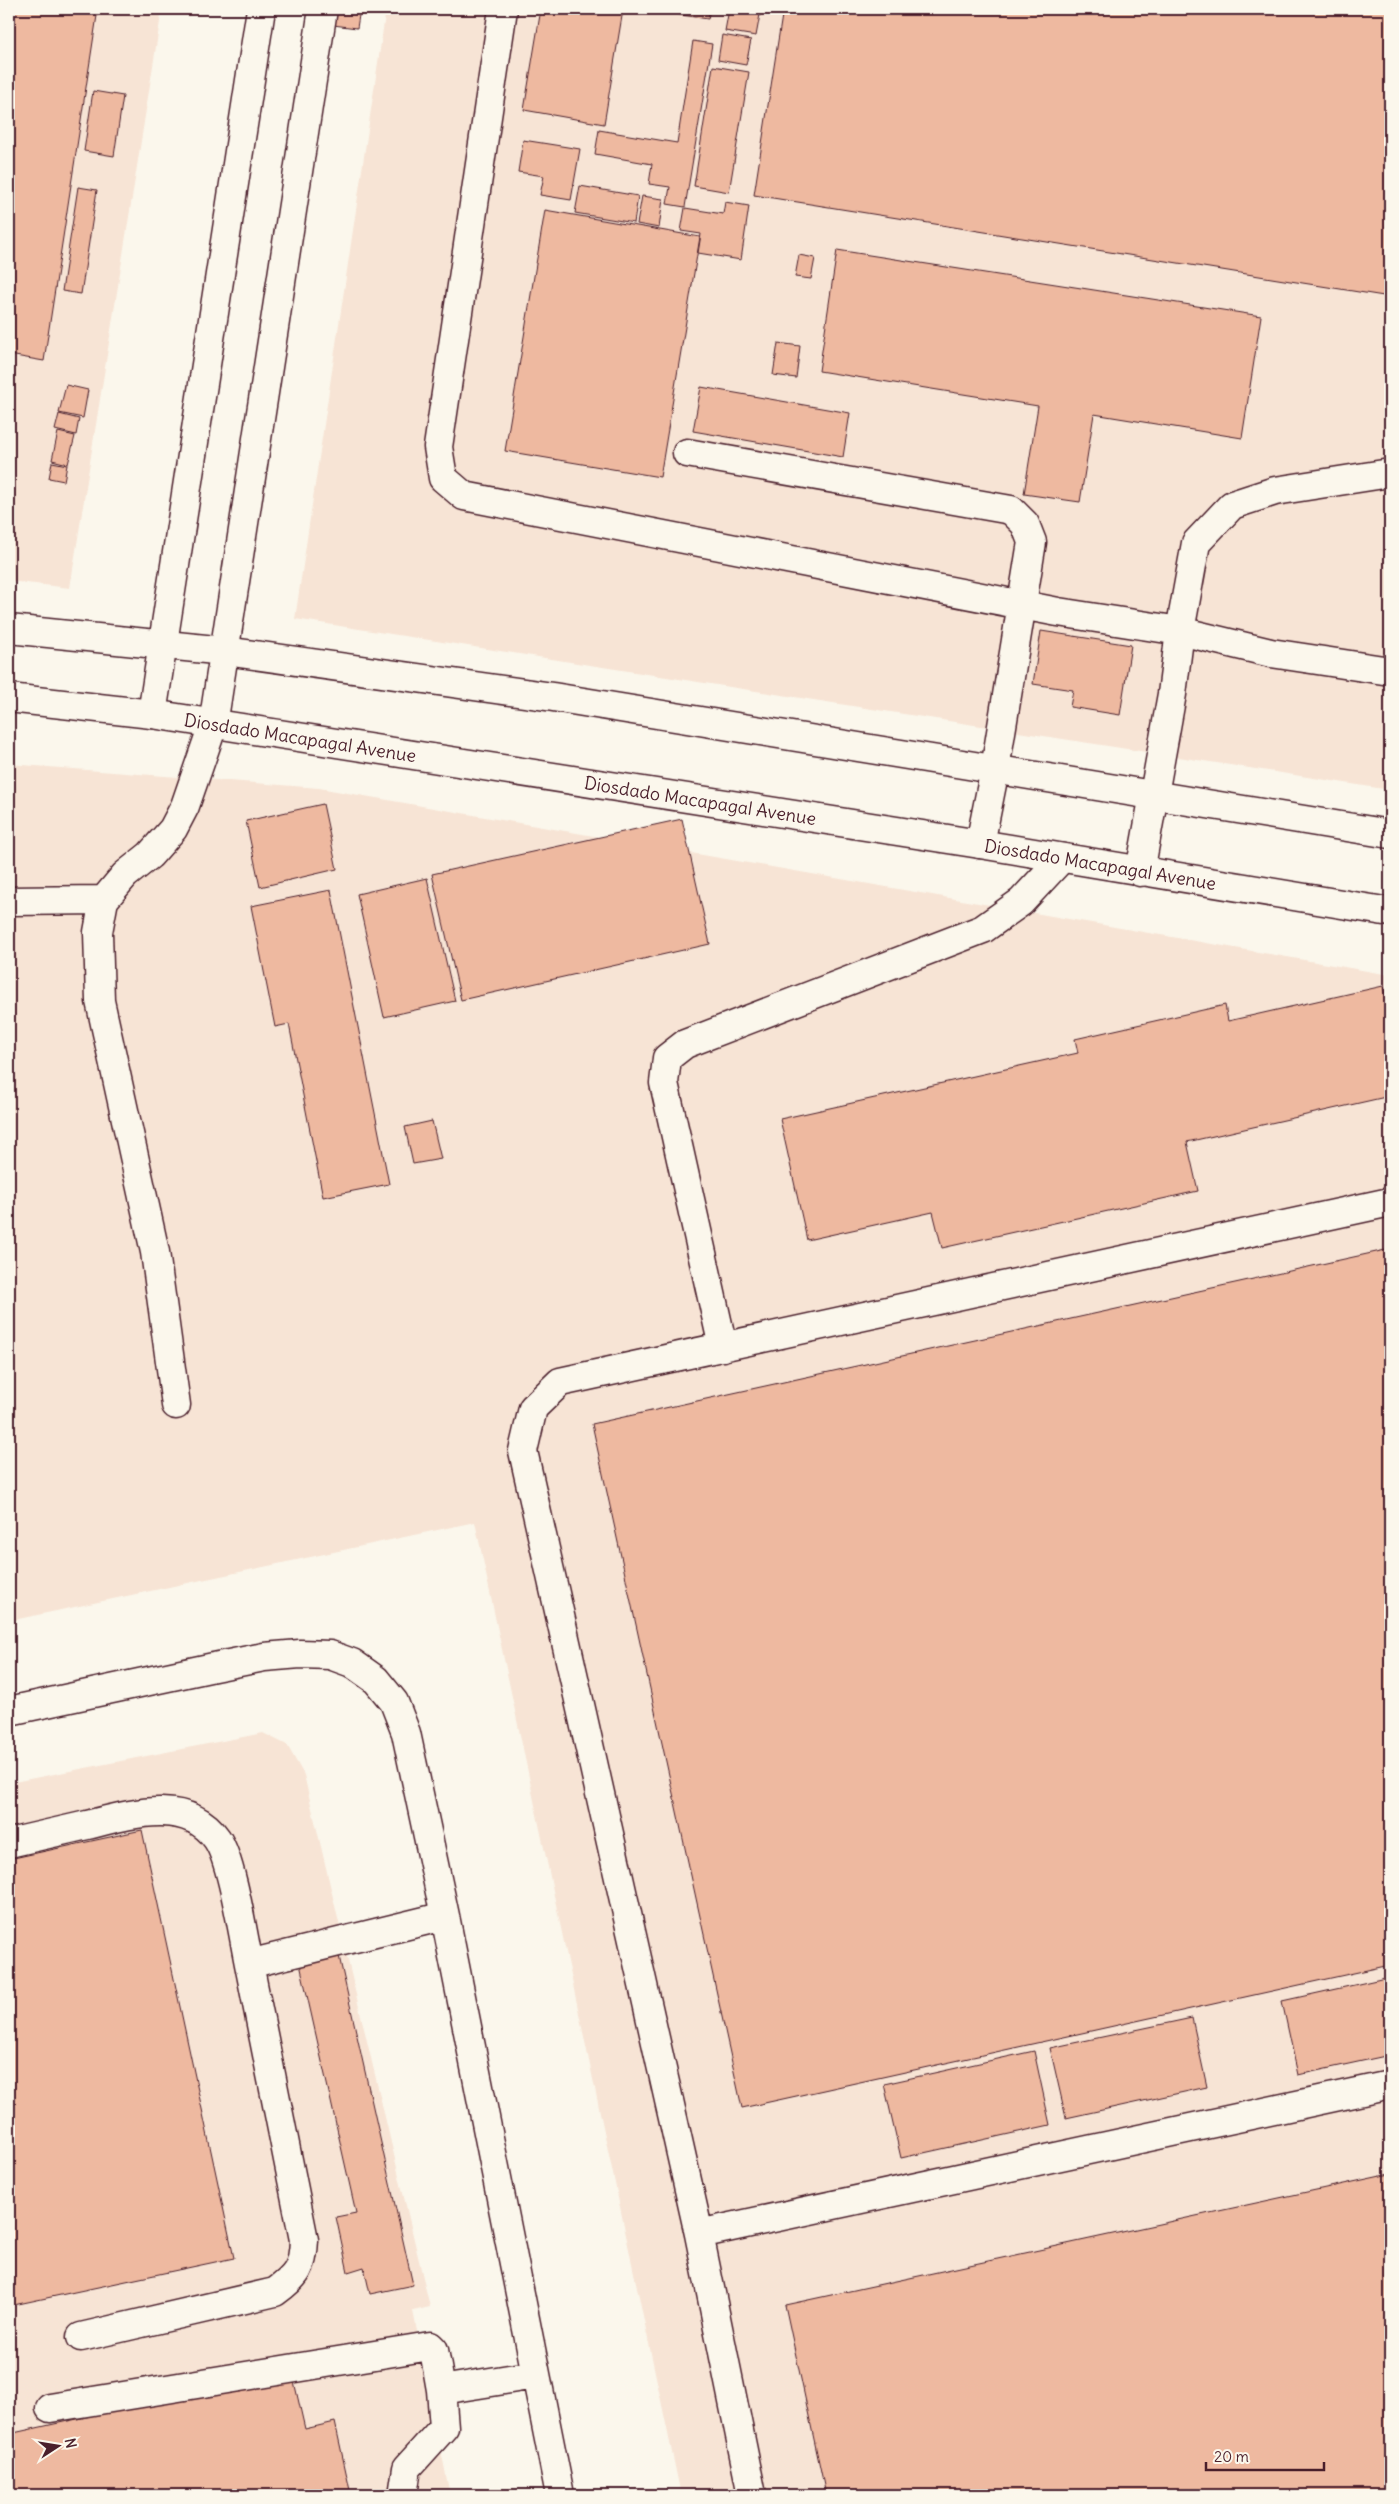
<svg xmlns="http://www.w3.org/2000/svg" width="1399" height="2504" viewBox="0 0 1399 2504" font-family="Delius,sans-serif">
<rect width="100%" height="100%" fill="#fbf7ec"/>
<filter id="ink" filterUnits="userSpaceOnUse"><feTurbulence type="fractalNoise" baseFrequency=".02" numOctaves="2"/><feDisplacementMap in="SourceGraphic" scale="10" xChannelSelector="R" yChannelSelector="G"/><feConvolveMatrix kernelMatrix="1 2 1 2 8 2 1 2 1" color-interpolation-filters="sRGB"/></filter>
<g filter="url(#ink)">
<path fill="#f7e4d5" d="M9,9H162L70,588L9,581Z
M386,9H1390V790L295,619Z
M9,764L319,788L1390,975V2495H681L475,1522L9,1621Z
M263,1733L287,1745L304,1775L430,2307L413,2311L450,2495H9V1783Z"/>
<path fill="#eeb9a0" stroke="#4a1f2b" d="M9,9H98L44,361L9,355Z
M336,9H360L357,28L333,25Z
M541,9L623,10L604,124L524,110Z
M641,9H710L708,19Z
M729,9H761L756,36L725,31Z
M783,9H1390V297L754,195Z
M722,35L751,40L746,65L718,60Z
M693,41L712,44L685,207L667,204L670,187L649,184L652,164L595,154L599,130L677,143Z
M713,66L749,72L729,192L694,186Z
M93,91L123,96L114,156L84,151Z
M523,140L580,149L571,200L540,195L544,176L518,172Z
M580,186L638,196L634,223L575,213Z
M78,187L97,190L81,294L62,291Z
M642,196L663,199L659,228L637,224Z
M725,202L749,206L741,260L698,253L701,234L681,231L685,208L723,214Z
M545,210L700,237L660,477L505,451Z
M837,250L1261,316L1242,438L1094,414L1080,502L1024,494L1038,406L819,371Z
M799,255L815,258L811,279L795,277Z
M778,343L800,346L796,378L773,375Z
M66,385L88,390L83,418L59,413Z
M701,387L850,413L843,457L693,431Z
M59,414L79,419L76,435L55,430Z
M58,432L75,436L68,464L52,460Z
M52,462L67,465L64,481L49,478Z
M1041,631L1131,645L1120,715L1070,707L1073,690L1033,684Z
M323,804L337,869L260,887L246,821Z
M682,819L710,944L461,1000L432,874Z
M427,878L455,1001L384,1017L357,894Z
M331,890L389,1184L323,1197L289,1024L275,1027L251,906Z
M1383,986L1390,1017V1096L1187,1142L1198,1191L942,1248L933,1212L807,1240L780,1119L1078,1053L1075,1039L1225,1005L1228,1021Z
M432,1121L441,1159L413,1164L405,1127Z
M1390,1249V1965L742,2108L592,1424Z
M142,1830L234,2258L9,2306V1859Z
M339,1956L413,2285L370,2294L364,2267L348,2272L336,2217L356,2213L300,1964Z
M1390,1977V2055L1298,2075L1282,2001Z
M1192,2018L1207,2087L1066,2118L1050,2048Z
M1034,2051L1050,2125L901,2158L884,2084Z
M1390,2174V2495H826L785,2305Z
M272,2376L293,2377L305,2429L335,2422L351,2495H9V2434Z"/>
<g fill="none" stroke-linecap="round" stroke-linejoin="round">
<g stroke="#4a1f2b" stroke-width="31">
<path id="minor" d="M503,9L438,447L443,478L464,496L1058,612L1180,631L1271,653L1390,671
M687,453L1011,510L1025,524L1032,542L995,769L980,844
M152,714L261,9
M1140,872L1172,694L1180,631L1196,543L1232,505L1275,491L1390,473
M9,901L104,900
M1390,1202L560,1382L533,1408L523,1451L699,2234L1390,2085
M723,1347L664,1083L667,1058L685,1044L983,929L1021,902L1062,858
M176,1405L155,1252L100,1001L98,932L104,900L125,875L150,855L173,829L185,806L213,725L323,9
M9,1711L214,1667L264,1657L300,1654L330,1655L352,1663L376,1680L394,1702L406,1733L445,1916L560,2495
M9,1843C35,1837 61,1831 87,1825C128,1815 187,1796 217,1839C232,1861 243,1935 249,1964
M699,2234L752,2495
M81,2337L275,2292C297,2276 303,2268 304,2240L249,1964L445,1916
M50,2408L430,2346L434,2350L441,2390
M403,2495L407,2468L444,2427L441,2390L535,2375"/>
</g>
<g stroke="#4a1f2b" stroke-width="31">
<g id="major">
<path d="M9,629L225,651L553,697L1390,834"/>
<path id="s1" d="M9,698L152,714L980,844L1390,912"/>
</g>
</g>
<use href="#minor" stroke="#fbf7ec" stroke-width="28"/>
<use href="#major" stroke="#fbf7ec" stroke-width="28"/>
</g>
</g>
<g text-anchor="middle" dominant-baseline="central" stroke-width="4" stroke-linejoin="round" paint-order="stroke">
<g font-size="18" fill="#4a1f2b" stroke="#fbf7ec">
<text stroke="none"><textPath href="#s1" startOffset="294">Diosdado Macapagal Avenue</textPath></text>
<text stroke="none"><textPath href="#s1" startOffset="699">Diosdado Macapagal Avenue</textPath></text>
<text stroke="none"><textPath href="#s1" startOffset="1104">Diosdado Macapagal Avenue</textPath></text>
</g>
</g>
<rect width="1399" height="2504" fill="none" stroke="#fbf7ec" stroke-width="30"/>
<rect x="15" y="15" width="1369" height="2474" fill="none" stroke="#4a1f2b" stroke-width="2" filter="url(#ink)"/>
<g transform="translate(58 2446) rotate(78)" stroke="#fbf7ec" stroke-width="4" paint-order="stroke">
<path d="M0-4L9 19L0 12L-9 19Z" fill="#4a1f2b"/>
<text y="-8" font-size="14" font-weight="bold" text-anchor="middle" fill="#4a1f2b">N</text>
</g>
<path d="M1206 2462v8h118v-8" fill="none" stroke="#4a1f2b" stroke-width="2.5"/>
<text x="1214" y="2462" font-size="15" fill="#4a1f2b" stroke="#fbf7ec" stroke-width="4" paint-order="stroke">20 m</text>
</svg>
